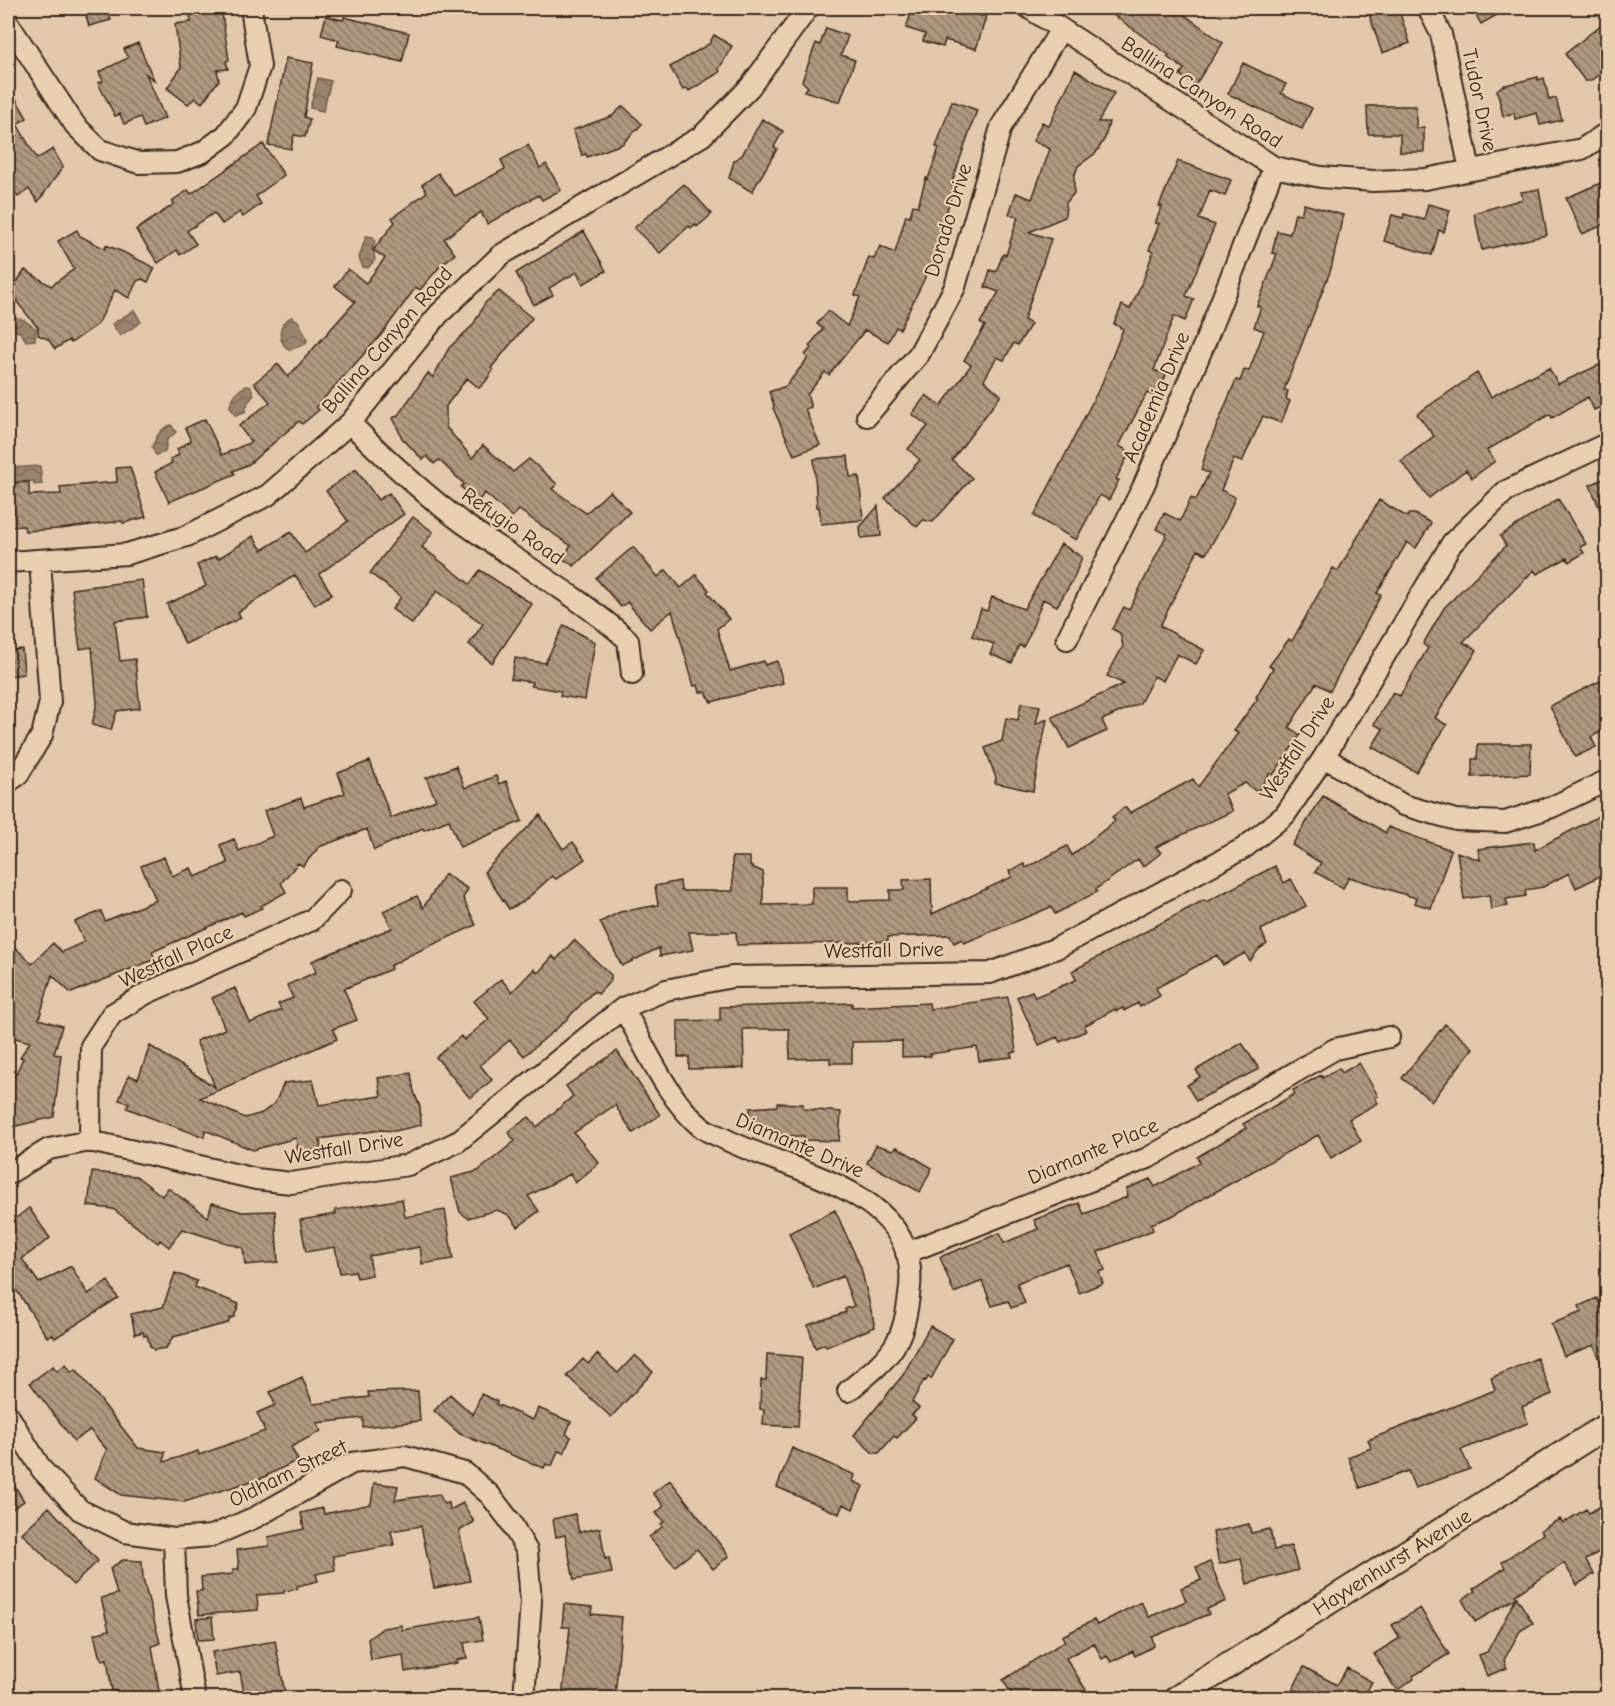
<svg xmlns="http://www.w3.org/2000/svg" width="1615" height="1706" viewBox="0 0 1615 1706" font-family="'Comic Neue',sans-serif">
<defs>
<pattern id="water-waves" width="16" height="10" patternUnits="userSpaceOnUse" patternTransform="scale(1.5)"><rect width="16" height="10" fill="#9a836d"/><path d="M0 5q4-4 8 0t8 0" fill="none" stroke="#7f6b59"/></pattern>
<pattern id="building-back-hatch" width="6" height="6" patternUnits="userSpaceOnUse" patternTransform="scale(1.5)"><rect width="6" height="6" fill="#ae977f"/><path d="M-1 5l2 2M0 0l6 6M5-1l2 2" fill="none" stroke="#8f7b67"/></pattern>
</defs>
<rect width="100%" height="100%" fill="#e2c7aa"/>
<filter id="ink" filterUnits="userSpaceOnUse"><feTurbulence type="fractalNoise" baseFrequency=".0167" numOctaves="2"/><feDisplacementMap in="SourceGraphic" scale="12" xChannelSelector="R" yChannelSelector="G"/><feConvolveMatrix kernelMatrix="1 2 1 2 8 2 1 2 1" color-interpolation-filters="sRGB"/></filter>
<g filter="url(#ink)">
<path fill="url(#water-waves)" stroke="#745f4d" stroke-width="1.5" d="M318,78L331,81L323,111L310,108Z
M366,236L373,237L375,241L373,247L375,260L368,268L363,267L359,258Z
M134,310L141,322L120,336L112,324Z
M12,317L24,320L36,329L35,340L26,341L21,333L9,328Z
M292,317L298,321L307,339L306,344L289,350C277,341 277,323 292,317Z
M247,386L251,387L254,395L248,402L245,412L235,415L230,407C232,396 237,390 247,386Z
M171,425L176,432L167,440L165,452L156,455L152,447C156,438 160,428 171,425Z
M40,466L42,484L34,485V481L8,482V468Z"/>
<path fill="url(#building-back-hatch)" stroke="#3b2a1e" stroke-width="1.5" d="M84,8H107L111,20L89,26Z
M193,8H221L229,60L226,61L228,69L217,70L219,80L202,103L195,98L188,104L167,88L181,68L175,24L191,22L190,12L194,11Z
M913,8H954L986,17L976,49L945,40L943,47L923,41L925,34L906,28Z
M1104,8H1175L1223,43L1195,85L1180,75L1184,69L1167,57L1169,55Z
M1367,8H1398L1410,43L1382,53Z
M1472,8H1509L1481,24Z
M326,16L343,20L344,17L409,33L402,62L337,46L339,40L321,35Z
M1602,24L1608,31V68L1590,81H1585L1565,54Z
M826,28L848,36L841,55L855,60L840,102L804,91L808,87L802,81L816,43L820,45Z
M714,35L732,46L719,69L720,72L689,91L687,88L683,90L670,67L709,44Z
M138,43L154,80L146,74L165,118L144,127L140,117L124,124L120,114L115,116L98,83L103,81L99,72L128,58L124,49Z
M286,58L313,63L304,117L310,119L305,137L294,135L291,149L268,145Z
M1243,63L1286,84L1281,93L1312,108L1302,129L1228,94Z
M1075,70L1114,93L1098,122H1109L1105,138L1096,153L1078,166L1074,177V193L1066,203L1065,217L1029,232L1051,239L1024,320L1031,324L1018,345L1014,343L1004,360L997,357L984,380L1001,395L952,460L972,478L933,522L923,520L917,527L885,498L920,460L908,449L928,426L912,414L926,395L941,406L971,365L964,360L985,326L980,323L999,292L985,287L990,270L996,272L1003,254L1006,255L1018,217L1009,214L1016,193L1032,199L1050,149L1033,141L1042,122L1049,126Z
M1538,77V80L1544,78L1549,100L1556,98L1562,120L1540,125L1537,113L1515,119L1514,113L1503,116L1497,90L1502,86Z
M8,85L27,118L17,124L37,159L53,149L63,167L38,202L29,189L18,197L8,179Z
M952,101L977,110L951,185L954,186L932,263L900,329L896,327L888,342L865,330L829,375L825,372L807,395L811,407L805,409L820,445L794,455L773,408L774,405L769,392L786,386L808,358L805,355L811,348L809,346L823,329L817,324L828,311L847,326L860,297L855,295L869,257L874,259L880,246L895,253L906,215L910,216L913,205L918,206L926,178L928,179L939,148L936,147Z
M623,106L642,124L622,144L587,157L586,154L582,155L573,130L612,116Z
M1367,106H1416V128L1424,127V152H1400V134H1368Z
M762,119L783,131L774,147L777,149L752,192L729,178L734,161L742,155Z
M263,144L284,175L256,196L261,204L243,217L240,212L222,224L214,213L187,231L196,244L180,255L177,250L158,263L136,230L174,204L172,201L188,190L191,194Z
M528,145L540,168L546,164L561,190L542,200L539,195L487,224L481,212L444,239L455,254L441,265L420,290L416,287L381,335L316,407L319,410L302,424L299,421L249,464L233,471L235,474L169,502L155,472L172,463L170,459L179,455L177,449L191,441L185,428L205,419L222,455L251,442L239,426L270,402L254,383L278,364L288,377L355,302L335,286L348,269L366,283L385,258L373,250L395,222L392,218L427,192L422,185L438,173L455,196L505,169L501,160Z
M1178,161L1231,180L1225,196L1210,190L1199,219L1215,225L1186,296L1194,299L1185,321L1174,316L1154,370L1166,375L1157,397L1147,393L1119,446L1130,452L1116,479L1119,480L1109,500L1100,495L1076,540L1034,516L1102,383L1123,329L1114,324L1122,305L1130,309L1144,278L1153,252L1149,250L1159,224L1155,223L1162,206H1159Z
M1608,180V223L1582,234L1566,198Z
M684,184L712,214L697,227L695,224L691,228L689,226L660,253L634,228Z
M1539,189L1547,235L1482,250L1474,213L1523,199L1521,192Z
M1304,204L1343,215L1331,269L1284,390L1288,391L1286,399L1290,401L1281,423L1263,416L1242,462L1234,459L1221,490L1235,497L1227,517L1206,554L1198,550L1160,626L1204,650L1196,664L1177,654L1163,681L1154,676L1140,703L1102,720L1107,731L1069,748L1052,717L1124,684L1107,676L1123,646L1120,633L1112,629L1124,607L1129,610L1167,534L1156,529L1164,513L1180,521L1191,498L1196,500L1209,473L1201,470L1207,449L1236,380L1240,381L1244,370L1249,371L1264,331L1254,327L1261,307L1257,306L1277,254L1272,253L1277,231L1290,234L1295,213L1301,214Z
M1428,204L1450,210L1444,232L1439,230L1432,255L1384,241L1392,215L1403,218L1404,214L1424,220Z
M77,230L80,236L105,249L106,245L123,252L155,268L148,282L142,279L137,281L129,298L115,290L98,324L71,343L69,340L55,349L48,339L38,335V328L17,302L18,300L9,293L25,270L51,286L74,269L58,241Z
M584,231L606,271L583,284L577,272L549,288L553,295L534,305L516,273Z
M499,291L532,318L491,368L493,370L486,381L479,388L467,378L446,406V427L472,458L483,445L513,472L529,459L557,484L552,489L586,513L610,491L630,512L574,566L562,558L571,546L519,510L512,517L485,493L477,502L461,487L464,484L439,460L434,464L427,456L423,460L402,438L393,418L398,415L428,373L433,377L449,348L473,325L485,303Z
M1608,361V404L1594,410L1588,397L1552,418L1550,414L1487,450L1495,461L1472,478L1466,470L1429,498L1401,461L1434,436L1417,414L1477,373L1491,397L1529,376L1530,378L1549,368L1558,384Z
M848,456L850,477L859,476L863,520L821,524L819,507H817L814,459Z
M130,467L146,517L123,523L122,521L60,529L25,531L24,526L8,527V483L29,482V495L61,494L60,487L117,482L116,468Z
M356,469L378,500L389,493L404,514L319,574L332,594L315,605L295,575L238,612L241,618L185,644L167,604L206,586L197,565L216,556L218,559L253,536L262,550L291,532L305,553L348,521L326,491Z
M1608,477V527H1607L1590,485Z
M1558,499L1586,544L1580,547L1584,553L1569,562L1567,558L1537,574L1534,570L1463,642L1477,650L1435,718L1447,725L1416,772L1372,747L1383,729L1374,724L1393,692L1400,696L1428,648L1423,644L1444,608L1506,546L1500,536Z
M1379,500L1407,517L1409,514H1415L1431,523L1416,548L1407,542L1377,593L1381,595L1330,691L1316,683L1289,727L1300,735L1273,775L1270,773L1257,792L1245,783L1224,794L1233,811L1156,847L1161,853L1143,867L1138,859L1096,889L1097,892L1055,914L1051,907L964,943L962,939L954,943L950,935L888,937V941L849,943L737,945L736,932H689L693,950L660,956L659,948L622,966L600,922L620,912L658,905L655,886L680,881L681,891H733L732,857H750V866L763,872V905L812,904V887H848V901L890,900V890H904L903,880L931,879L932,914L1012,877L1009,871L1024,864L1026,868L1067,846L1072,855L1115,821L1112,817L1125,807L1130,813L1193,779L1198,787L1238,733L1234,731L1258,698L1256,697L1273,668L1269,666L1289,639L1292,641L1333,568L1338,571Z
M878,506L881,536L861,538L860,527Z
M413,517L433,532L422,547L470,584L480,570L532,604L492,663L469,644L483,624L437,591L412,624L392,609L401,597L370,573Z
M1061,544L1082,557L1073,580L1057,606L1043,599L1029,636L1023,647L1019,645L1012,663L990,654L994,644L972,636L981,609L987,611L992,597L1024,609Z
M633,547L658,577L666,570L681,588L696,575L709,590L707,592L729,619L717,629L730,671L764,661L765,665L777,661L783,683L711,702L706,692H700L698,685L694,686L672,611L650,629L627,602L621,607L596,578Z
M142,580L147,617L115,621L120,661L135,659L140,708L117,711L111,730L92,725L97,703L92,647L80,649L72,589Z
M564,625L595,642L585,700L560,696L561,691L531,686L532,682L511,679L515,658L545,663Z
M22,649L24,674L8,676V651Z
M1608,677V728L1591,737L1596,747L1575,757L1550,706Z
M1021,703L1040,706L1036,724L1047,719L1033,791L995,783L996,778L985,748L1002,741L1006,718L1018,720Z
M1478,744H1531L1530,774L1472,777V759H1477Z
M370,761L391,818L436,800L426,778L456,766L465,788L496,776L499,784L506,781L522,821L460,847L449,820L424,830L423,828L374,850L367,829L319,847L303,866L298,863L281,883L286,892L261,906L262,908L244,916L242,912L152,952L155,959L71,993L52,975L39,1019L62,1026L54,1054L61,1055L54,1117L8,1128V1081L16,1074L23,1058L20,1057L30,1042L8,1036V958L16,948L32,964L53,943L62,952L84,942L75,922L101,911L105,921L156,900L141,866L164,857L172,876L191,868L195,877L228,863L220,845L234,839L239,851L273,836L264,811L301,798L304,807L345,793L338,773Z
M1323,796L1386,833L1388,827L1451,850L1431,908L1414,903L1416,898L1349,877L1343,888L1315,872L1321,863L1292,845Z
M1608,811V872L1576,888L1569,873L1543,887L1525,890L1526,896L1506,899L1508,906L1491,909L1489,895L1464,899L1457,852L1480,860L1478,849L1534,842L1535,850Z
M540,815L563,849L573,842L585,859L556,879L552,876L523,902L509,909L484,872Z
M1275,866L1284,883L1291,879L1306,906L1261,930L1267,944L1259,949L1250,961L1245,953L1223,965L1217,955L1156,988L1160,996L1140,1007L1138,1003L1124,1011L1123,1008L1116,1011L1115,1009L1084,1026L1086,1031L1060,1042L1057,1037L1039,1045L1017,997L1032,991L1035,997L1076,980L1072,971L1204,900L1206,902Z
M445,874L468,889L463,898L476,925L408,956L390,966L391,969L344,989L357,1020L333,1029L337,1039L200,1098L245,1118L262,1113L275,1103L284,1083L313,1080L319,1105L381,1096L378,1078L411,1073L414,1092L420,1107L421,1125L395,1131L381,1130L320,1139L321,1150L298,1153L296,1138L253,1150L205,1130L204,1137L159,1121L127,1108L129,1103L119,1100L129,1075L138,1079L150,1046L215,1087L196,1041L225,1029L212,998L235,988L250,1023L281,1010L278,1004L293,998L287,985L316,972L312,961L392,928L383,911L417,896L423,908Z
M574,940L611,975V980L598,994L594,991L562,1024L524,1056L510,1040L480,1065L492,1080L470,1098L436,1057L461,1036L464,1040L489,1019L474,1001L501,979L512,992L534,969L538,973L553,956L556,960Z
M1008,997L1016,1052L1011,1053L1012,1057L979,1061L977,1047L930,1054L931,1056L902,1057V1041L852,1042V1063H830V1058L790,1059L789,1029H743L744,1068L689,1069V1057H678V1021L720,1020V1007L852,1003V1007L929,1003L930,1009Z
M1445,1024L1473,1048L1432,1101L1402,1078Z
M1242,1043L1259,1069L1196,1101L1187,1085L1200,1077L1196,1070Z
M617,1051L660,1115L633,1133L615,1105L574,1133L599,1163L575,1183L570,1174L528,1196L539,1211L518,1227L509,1215L497,1210L468,1218L460,1212L451,1178L478,1171L515,1141L508,1132L529,1117L537,1127L573,1096L566,1086Z
M1359,1063L1378,1096L1375,1098L1378,1103L1349,1119L1361,1141L1331,1158L1318,1135L1172,1216L1151,1224L1153,1230L1098,1252L1105,1270L1099,1272L1103,1283L1079,1293L1067,1263L1017,1283L1025,1303L1011,1308L1008,1301L992,1306L982,1281L954,1293L940,1257L1000,1233L1004,1243L1038,1229L1034,1220L1079,1203L1084,1214L1127,1197L1126,1189L1150,1179L1155,1187L1200,1162L1197,1157L1246,1128L1243,1124L1295,1094L1293,1090L1321,1075L1323,1078L1339,1068L1342,1073Z
M777,1103L803,1104L804,1109L841,1112L839,1141L804,1140V1136H778V1129L749,1126L750,1108L777,1106Z
M876,1145L893,1150L897,1147L932,1168L920,1192L867,1163Z
M92,1172L136,1176L162,1196L168,1188L208,1217L212,1203L242,1212L275,1211L278,1262L245,1265L243,1248L182,1229L169,1247L160,1240L158,1243L113,1209L88,1206Z
M402,1199L405,1217L445,1210L453,1259L422,1264L420,1247L369,1256L372,1275L357,1278L355,1271L340,1273L335,1247L306,1252L300,1220L336,1214L335,1210Z
M29,1208L50,1238L22,1259L39,1283L71,1266L88,1294L108,1281L118,1298L55,1338L52,1334L47,1337L8,1277V1224Z
M835,1210L861,1268L875,1327L826,1347L825,1344L815,1348L808,1325L846,1312L845,1309L854,1306L843,1276L814,1289L789,1233Z
M175,1273L197,1281L195,1287L239,1304L234,1317L230,1318L228,1323L173,1337L166,1348L154,1350L150,1346L147,1335L144,1336L143,1332L135,1334L131,1314L163,1307Z
M1597,1298L1608,1319L1607,1377L1594,1345L1564,1356L1551,1324L1582,1312L1579,1306Z
M930,1326L953,1339L931,1379L928,1377L926,1381L924,1380L912,1402L919,1408L912,1415L916,1418L897,1438L894,1436L879,1453H873L854,1435L903,1375Z
M597,1354L618,1373L635,1355L653,1372L611,1417L567,1376L583,1359L588,1364Z
M767,1354L802,1357L798,1427L763,1425L764,1410L760,1409L761,1380H766Z
M1537,1358L1552,1394L1522,1407L1528,1423L1461,1450L1470,1469L1415,1488L1408,1471L1360,1488L1348,1457L1371,1448L1368,1440L1495,1390L1491,1378Z
M66,1364L71,1372L76,1369L138,1448L165,1452L164,1462L198,1451L199,1455L265,1431L257,1413L275,1405L270,1392L302,1377L313,1404L369,1397L368,1392L418,1391L420,1421L363,1427V1418L317,1423L321,1431L291,1447L298,1460L262,1478L184,1502L121,1495L95,1478L107,1450L90,1430L74,1441L30,1383L53,1366L57,1371Z
M450,1394L473,1415L481,1394L497,1401L496,1404L533,1420L538,1408L571,1422L566,1434L571,1437L564,1453L558,1451L552,1466L546,1464L544,1468L460,1434L434,1411Z
M792,1448L855,1475L853,1481L863,1486L853,1509L843,1504L839,1514L777,1487Z
M8,1475L24,1501L8,1512Z
M670,1480L729,1556L713,1569L697,1549L675,1566L649,1537L662,1527L661,1524L664,1522L656,1513L664,1506L653,1493Z
M374,1483L398,1486L395,1500L439,1494L444,1504L449,1503L450,1510L463,1503L474,1522L459,1531L470,1581L434,1588L421,1526L391,1531L394,1545L333,1556L335,1570L316,1574L318,1581L297,1586L298,1589L284,1591V1593L257,1595L258,1610L199,1615L196,1591H202L201,1577L233,1574V1569H239L237,1550L269,1546L268,1537L304,1529L301,1513L323,1508L324,1514L371,1504Z
M1608,1502V1546L1586,1560L1594,1574L1577,1585L1564,1563L1515,1595L1533,1623L1520,1631L1504,1660L1507,1668L1487,1676L1479,1655L1487,1652L1516,1598L1475,1622L1462,1600L1475,1591L1473,1589L1505,1568L1502,1562L1543,1534L1541,1530L1560,1519L1563,1523L1586,1509L1589,1513Z
M49,1507L98,1561L73,1585L22,1533Z
M575,1514L579,1532L600,1528L605,1559L609,1558L612,1573L574,1580L565,1535L556,1537L553,1519Z
M1249,1524L1251,1533L1270,1529L1274,1550L1291,1546L1298,1570L1247,1584L1241,1559L1219,1564L1213,1532Z
M123,1560L142,1561L143,1579L160,1643L152,1646L160,1698H117L116,1691L112,1692L107,1659L102,1660L99,1655L94,1634L109,1630L101,1598L117,1594L110,1568Z
M1210,1562L1226,1601L1207,1609L1209,1614L1152,1637L1154,1646L1135,1656L1133,1651L1111,1662L1107,1656L1102,1659L1094,1643L1066,1658L1091,1698H1058L1054,1691L1038,1698H1014L1003,1680L1065,1641L1062,1636L1094,1620L1097,1625L1141,1602L1149,1617L1186,1601L1181,1588L1201,1580L1196,1567Z
M564,1604L592,1607L591,1614L622,1617L615,1698H562L570,1627H562Z
M1420,1608L1449,1654L1413,1676L1414,1679L1399,1689L1395,1688L1374,1654L1400,1638L1392,1625Z
M212,1617L214,1639L198,1640L196,1619Z
M479,1617L483,1640L464,1643L467,1658L456,1660L457,1663L405,1672L403,1655L371,1660L368,1639L383,1628L401,1625L402,1630Z
M275,1641L286,1698H245L240,1672L216,1676L212,1652Z
M1304,1667L1337,1685L1347,1668L1372,1682L1363,1698H1311L1293,1689Z"/>
<g fill="none" stroke-linecap="round" stroke-linejoin="round">
<g stroke="#3b2a1e" stroke-width="24">
<path id="minor" d="M1029,8L1274,167L1321,177L1373,181L1425,179L1582,149L1608,132
M1428,8L1441,34L1470,170
M8,23L75,125L100,150L139,163L177,162L203,152L226,135L246,108L260,66L251,8
M867,416L919,354L955,287L1001,127L1061,29
M350,423C386,459 422,493 463,523C518,562 577,595 628,640L632,674
M8,562L127,554L187,536L268,495L350,423L439,314L501,255L702,136L750,87L808,8
M1067,639L1144,485L1206,340L1274,167
M1324,757L1403,805L1456,820L1505,822L1552,807L1608,780
M8,782L18,775L42,735L50,702L40,561
M623,1008C646,1047 666,1097 700,1126C707,1132 717,1135 725,1139C789,1172 919,1190 910,1287C904,1346 892,1355 848,1391
M90,1141L91,1046L112,1014L147,993L312,920L341,890
M8,1174L49,1149L90,1141L256,1179L291,1183L408,1165L457,1142L623,1008L666,990L732,977L990,973L1057,948L1244,848L1285,815L1324,757L1452,543L1506,491L1608,443
M906,1253L1148,1158L1335,1049L1389,1037
M8,1415L42,1470L80,1510L125,1532L174,1539L212,1536L256,1517L352,1463L405,1456L465,1473L490,1495L510,1521L527,1551L531,1602L524,1698
M174,1539L176,1596L195,1698"/>
</g>
<g stroke="#3b2a1e" stroke-width="28">
<path id="major" d="M1177,1698L1608,1425"/>
</g>
<use href="#minor" stroke="#e9ceb0" stroke-width="20"/>
<use href="#major" stroke="#e9ceb0" stroke-width="24"/>
</g>
</g>
<g text-anchor="middle" dominant-baseline="central" stroke-width="4.5" stroke-linejoin="round" paint-order="stroke">
<g font-size="21" fill="#3b2a1e" stroke="#e9ceb0">
<text transform="translate(1202 92) rotate(33)">Ballina Canyon Road</text>
<text transform="translate(1480 100) rotate(78)">Tudor Drive</text>
<text transform="translate(948 220) rotate(-73)">Dorado Drive</text>
<text transform="translate(387 340) rotate(-49)">Ballina Canyon Road</text>
<text transform="translate(1156 397) rotate(-67)">Academia Drive</text>
<text transform="translate(513 526) rotate(35)">Refugio Road</text>
<text transform="translate(1297 748) rotate(-57)">Westfall Drive</text>
<text transform="translate(884 950) rotate(-1)">Westfall Drive</text>
<text transform="translate(176 956) rotate(-25)">Westfall Place</text>
<text transform="translate(800 1145) rotate(23)">Diamante Drive</text>
<text transform="translate(344 1148) rotate(-9)">Westfall Drive</text>
<text transform="translate(1093 1151) rotate(-23)">Diamante Place</text>
<text transform="translate(288 1473) rotate(-26)">Oldham Street</text>
<text transform="translate(1392 1562) rotate(-32)">Hayvenhurst Avenue</text>
</g>
</g>
<rect width="1615" height="1706" fill="none" stroke="#e9ceb0" stroke-width="30"/>
<rect x="15" y="15" width="1585" height="1676" fill="none" stroke="#3b2a1e" stroke-width="2" filter="url(#ink)"/>
</svg>
